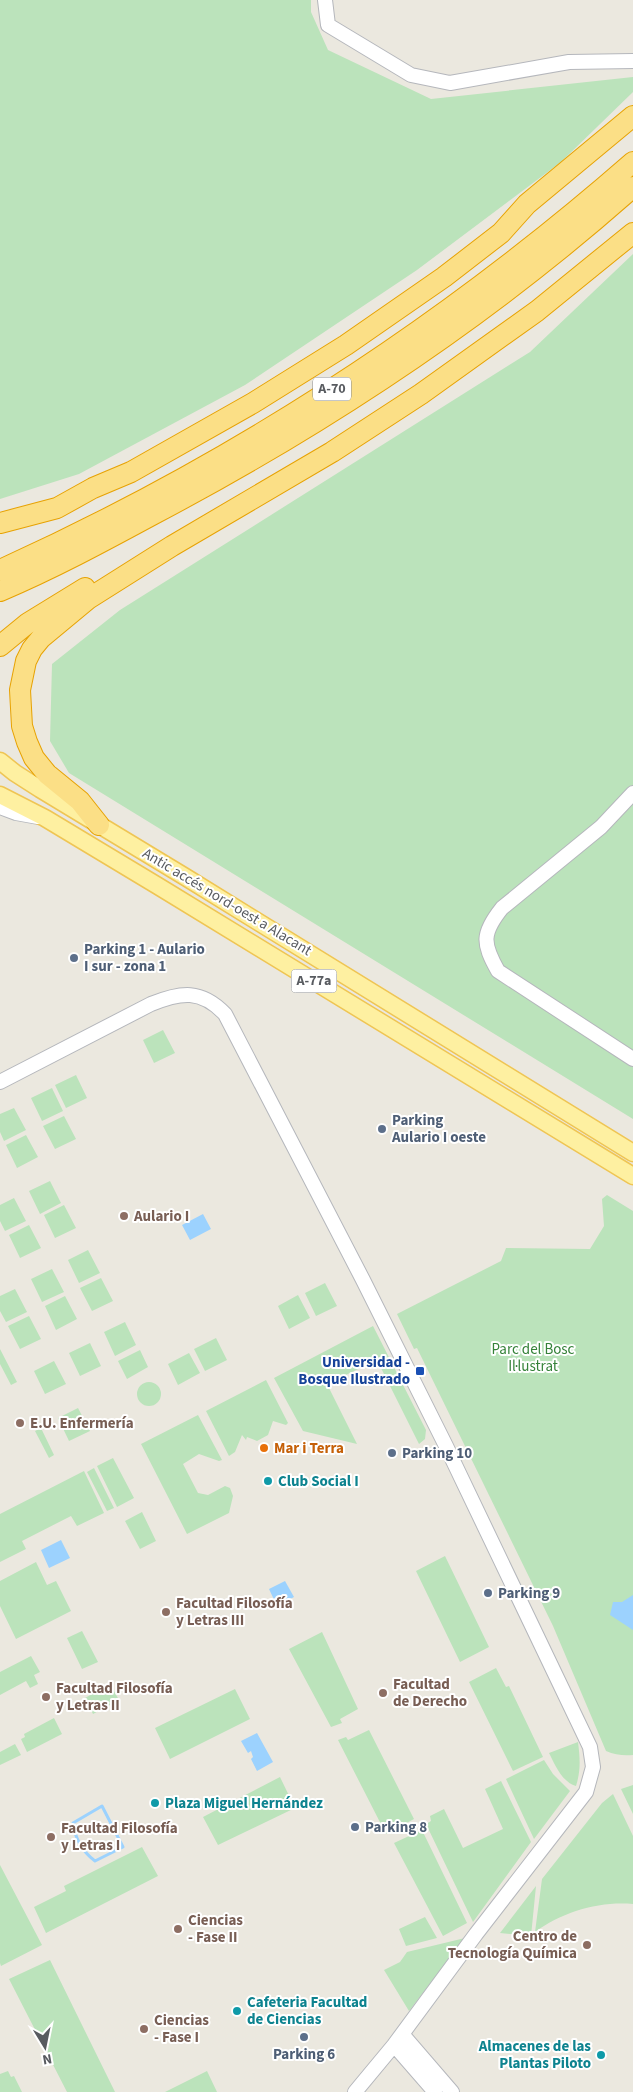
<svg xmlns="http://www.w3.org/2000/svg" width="633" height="2092" viewBox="0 0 633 2092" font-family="'Source Sans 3',sans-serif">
<rect width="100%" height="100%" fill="#ebe8df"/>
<path fill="#bbe3bb" d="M0,0H311V12L328,50L431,99L633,77V92L561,162L417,270L245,385L79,474L0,499Z
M633,254V1119L69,773L50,741L52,664L120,610L530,352Z
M163,1030L175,1053L154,1063L143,1040Z
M76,1075L87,1098L66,1108L55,1085Z
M52,1088L63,1111L42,1121L31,1098Z
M14,1108L26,1130L4,1141L0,1132V1114Z
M64,1116L76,1139L55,1149L43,1126Z
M26,1135L38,1157L17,1168L6,1145Z
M50,1181L61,1203L40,1214L29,1191Z
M607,1195L633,1211V1755C624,1756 615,1755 606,1751L553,1626L417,1348L414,1349L397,1314L501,1261L506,1248L590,1249L604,1226L602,1199Z
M14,1198L26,1221L5,1231L0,1221V1205Z
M64,1205L76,1228L55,1238L44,1215Z
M29,1225L41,1248L20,1258L9,1235Z
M88,1250L100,1273L79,1283L68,1260Z
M52,1269L64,1292L42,1302L31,1279Z
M101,1278L113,1301L92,1311L80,1288Z
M325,1283L337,1306L316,1316L305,1293Z
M15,1289L27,1312L6,1322L0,1311V1296Z
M298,1295L310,1318L289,1329L278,1306Z
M65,1296L77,1319L56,1330L45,1306Z
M29,1316L41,1339L20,1349L8,1326Z
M125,1322L136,1345L115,1356L104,1332Z
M373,1326L426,1430L425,1439L419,1444L377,1360L327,1384L357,1444L303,1431L274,1378Z
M216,1338L227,1360L205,1371L194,1349Z
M90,1343L101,1366L80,1376L69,1353Z
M0,1349L17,1382L11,1385L0,1364Z
M140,1350L148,1367L127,1379L118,1361Z
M189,1353L200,1373L178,1385L168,1364Z
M54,1361L66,1384L45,1394L34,1371Z
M266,1380L288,1423L286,1425L273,1421L268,1435L257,1441L247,1437L246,1440L242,1435L235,1452L229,1456L206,1411Z
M137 1394a12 12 0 1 1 24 0a12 12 0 1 1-24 0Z
M78,1408L90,1431L69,1441L58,1418Z
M198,1415L222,1460L219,1461L199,1454L183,1464L198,1493L208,1495L225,1486L230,1488L233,1496L229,1513L187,1534L141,1444Z
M41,1428L54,1455L49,1458L35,1431Z
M113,1458L134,1498L117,1507L97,1466Z
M94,1468L114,1508L107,1511L87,1472Z
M84,1471L104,1513L77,1526L71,1516L22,1541L26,1549L0,1562V1514Z
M142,1512L156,1541L140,1549L125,1521Z
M445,1556L489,1647L460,1662L416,1571Z
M36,1562L47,1585L56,1581L71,1611L16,1639L0,1606V1581Z
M82,1631L98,1662L82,1669L67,1638Z
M322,1632L358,1709L340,1719L342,1723L331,1727L289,1649Z
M31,1656L40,1672L34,1675L38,1684L30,1688L26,1681L0,1695V1672Z
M496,1668L506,1687L509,1686L543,1757L513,1771L469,1682Z
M110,1684L119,1700L93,1714L85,1698Z
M235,1689L250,1719L170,1759L155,1728Z
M54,1718L62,1734L27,1752L21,1739L25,1737L24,1734Z
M369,1730L414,1819L386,1834L338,1740L346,1737L348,1740Z
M578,1742C580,1758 581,1770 576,1786C562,1782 555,1765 549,1753Z
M15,1744L21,1755L0,1765V1752Z
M544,1760L553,1774L570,1791L534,1839L506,1779Z
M280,1777L295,1808L218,1845L203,1817Z
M501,1781L531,1842L473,1922L426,1824L431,1821L430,1816L444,1809L463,1848L503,1829L485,1789Z
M633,1785V1814L621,1789Z
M613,1794L633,1836V1904C599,1901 562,1912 535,1932L542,1879L602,1803Z
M422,1830L467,1923L443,1936L394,1843Z
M142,1847L158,1876L46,1933L34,1907L66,1891L64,1886Z
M0,1865L42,1945L1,1966L0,1963Z
M536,1886L531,1936L500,1933Z
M425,1917L437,1938L406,1946L399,1929Z
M465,1938L409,2011L384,1970L400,1962L407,1952Z
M50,1960L115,2092H67L9,1979Z
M8,2071L11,2077L14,2076L22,2092H0V2074Z
M207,2071L217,2092H165Z"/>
<path fill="#9cd2fe" d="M203,1214L211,1229L190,1240L182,1225Z
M61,1540L70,1558L49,1568L41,1550Z
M285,1581L294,1597L277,1606L269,1589Z
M633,1595V1630L610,1615L613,1602H622Z
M257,1733L273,1762L257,1771L251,1759L253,1757L251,1751L248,1753L241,1741Z"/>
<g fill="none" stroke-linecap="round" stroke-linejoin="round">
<path stroke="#9cd2fe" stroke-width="3" d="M102,1806L123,1847L95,1861C83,1852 75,1838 73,1823Z"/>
<g stroke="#b5b7bc" stroke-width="16">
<path id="minor" d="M325,0L328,25L411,75L450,83L569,62L633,61
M633,793L601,827L502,908C482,933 482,943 498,971L633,1059
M0,807L16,813L38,817
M0,1082L151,1004C181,992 201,989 225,1014L363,1280L446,1446L590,1747L593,1767L586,1792L476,1934L394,2045L355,2092
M402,2034L452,2092
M394,2045L435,2092"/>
</g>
<g stroke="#efc554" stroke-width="19">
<path id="major" d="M0,761L15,773L40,789L187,878L633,1153
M0,795L45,818L158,886L633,1176"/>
</g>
<g stroke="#e7a203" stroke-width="22">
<path id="highway" d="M0,523L57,508L93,488L131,472L253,403L346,345L444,277L501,233L527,204L633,116
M0,570C230,466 443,328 633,162
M0,591C52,569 102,542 152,515C323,425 488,316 633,187
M0,646L28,623L85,588
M99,825L80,801L47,774L34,758L27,742L22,726L20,690L26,661L32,649L41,638L88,599L172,546L332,452L421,394L537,311L633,233"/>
</g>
<use href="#minor" stroke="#fff" stroke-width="14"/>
<use href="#major" stroke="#fef0a1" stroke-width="16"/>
<use href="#highway" stroke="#fbdf86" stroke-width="20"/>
</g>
<g fill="#5c6f8a" stroke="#fff" stroke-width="2">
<circle cx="74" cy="958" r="5"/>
<circle cx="382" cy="1129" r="5"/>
<circle cx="392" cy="1453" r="5"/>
<circle cx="488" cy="1593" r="5"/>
<circle cx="355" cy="1827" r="5"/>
<circle cx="304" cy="2037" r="5"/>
</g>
<g fill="#8d6e63" stroke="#fff" stroke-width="2">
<circle cx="124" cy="1216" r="5"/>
<circle cx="20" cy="1423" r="5"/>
<circle cx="166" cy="1612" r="5"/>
<circle cx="383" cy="1693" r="5"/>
<circle cx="46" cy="1697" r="5"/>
<circle cx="51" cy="1837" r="5"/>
<circle cx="178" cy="1929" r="5"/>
<circle cx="587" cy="1945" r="5"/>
<circle cx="144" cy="2029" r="5"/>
</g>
<rect fill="#1a4fb4" stroke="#fff" stroke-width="2" x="415" y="1366" width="10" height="10" rx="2.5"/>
<circle fill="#e8710a" stroke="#fff" stroke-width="2" cx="264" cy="1448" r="5"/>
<g fill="#0f9aa8" stroke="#fff" stroke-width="2">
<circle cx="268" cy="1481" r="5"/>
<circle cx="155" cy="1803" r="5"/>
<circle cx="237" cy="2011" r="5"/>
<circle cx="601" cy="2055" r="5"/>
</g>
<g text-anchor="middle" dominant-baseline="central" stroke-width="4" stroke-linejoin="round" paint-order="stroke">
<g fill="#fff" stroke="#8a8c90" stroke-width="1">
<rect x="313" y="377.5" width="38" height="23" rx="4"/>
<rect x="291.5" y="969.5" width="45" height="23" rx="4"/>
</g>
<g font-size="14" font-weight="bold" fill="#585b60">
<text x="332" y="389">A-70</text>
<text x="314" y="981">A-77a</text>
</g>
<g font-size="15" fill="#585b60" stroke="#fff">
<text transform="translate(227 902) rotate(31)">Antic accés nord-oest a Alacant</text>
</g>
<g font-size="15" font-weight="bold" fill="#4e5e75" stroke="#fff" text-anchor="start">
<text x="84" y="949">Parking 1 - Aulario<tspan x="84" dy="17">I sur - zona 1</tspan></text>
<text x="392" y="1120">Parking<tspan x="392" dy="17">Aulario I oeste</tspan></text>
<text x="402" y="1453">Parking 10</text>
<text x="498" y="1593">Parking 9</text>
<text x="365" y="1827">Parking 8</text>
<text x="304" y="2054" text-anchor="middle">Parking 6</text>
</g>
<g font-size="15" font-weight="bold" fill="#785e54" stroke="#fff" text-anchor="start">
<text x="134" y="1216">Aulario I</text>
<text x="30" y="1423">E.U. Enfermería</text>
<text x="176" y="1603">Facultad Filosofía<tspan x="176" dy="17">y Letras III</tspan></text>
<text x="393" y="1684">Facultad<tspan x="393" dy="17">de Derecho</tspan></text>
<text x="56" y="1688">Facultad Filosofía<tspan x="56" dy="17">y Letras II</tspan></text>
<text x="61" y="1828">Facultad Filosofía<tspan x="61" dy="17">y Letras I</tspan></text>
<text x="188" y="1920">Ciencias<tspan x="188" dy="17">- Fase II</tspan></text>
<text x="577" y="1936" text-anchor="end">Centro de<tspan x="577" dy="17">Tecnología Química</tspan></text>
<text x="154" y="2020">Ciencias<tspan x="154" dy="17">- Fase I</tspan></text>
</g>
<g font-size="15" fill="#358239" stroke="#fff">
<text x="533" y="1349">Parc del Bosc<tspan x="533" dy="17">Il·lustrat</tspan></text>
</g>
<g font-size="15" font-weight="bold" fill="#164399" stroke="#fff" text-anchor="end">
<text x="410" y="1362">Universidad -<tspan x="410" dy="17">Bosque Ilustrado</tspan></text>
</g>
<g font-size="15" font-weight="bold" fill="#c56008" stroke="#fff" text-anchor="start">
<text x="274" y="1448">Mar i Terra</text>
</g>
<g font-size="15" font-weight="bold" fill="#0d838f" stroke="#fff" text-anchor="start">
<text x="278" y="1481">Club Social I</text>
<text x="165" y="1803">Plaza Miguel Hernández</text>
<text x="247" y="2002">Cafeteria Facultad<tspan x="247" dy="17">de Ciencias</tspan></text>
<text x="591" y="2046" text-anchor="end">Almacenes de las<tspan x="591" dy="17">Plantas Piloto</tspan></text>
</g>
</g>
<g transform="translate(45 2047) rotate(170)" stroke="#ffffff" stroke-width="4" paint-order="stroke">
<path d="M0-4L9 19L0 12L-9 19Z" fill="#585b60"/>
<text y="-8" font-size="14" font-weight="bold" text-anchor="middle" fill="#585b60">N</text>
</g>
</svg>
